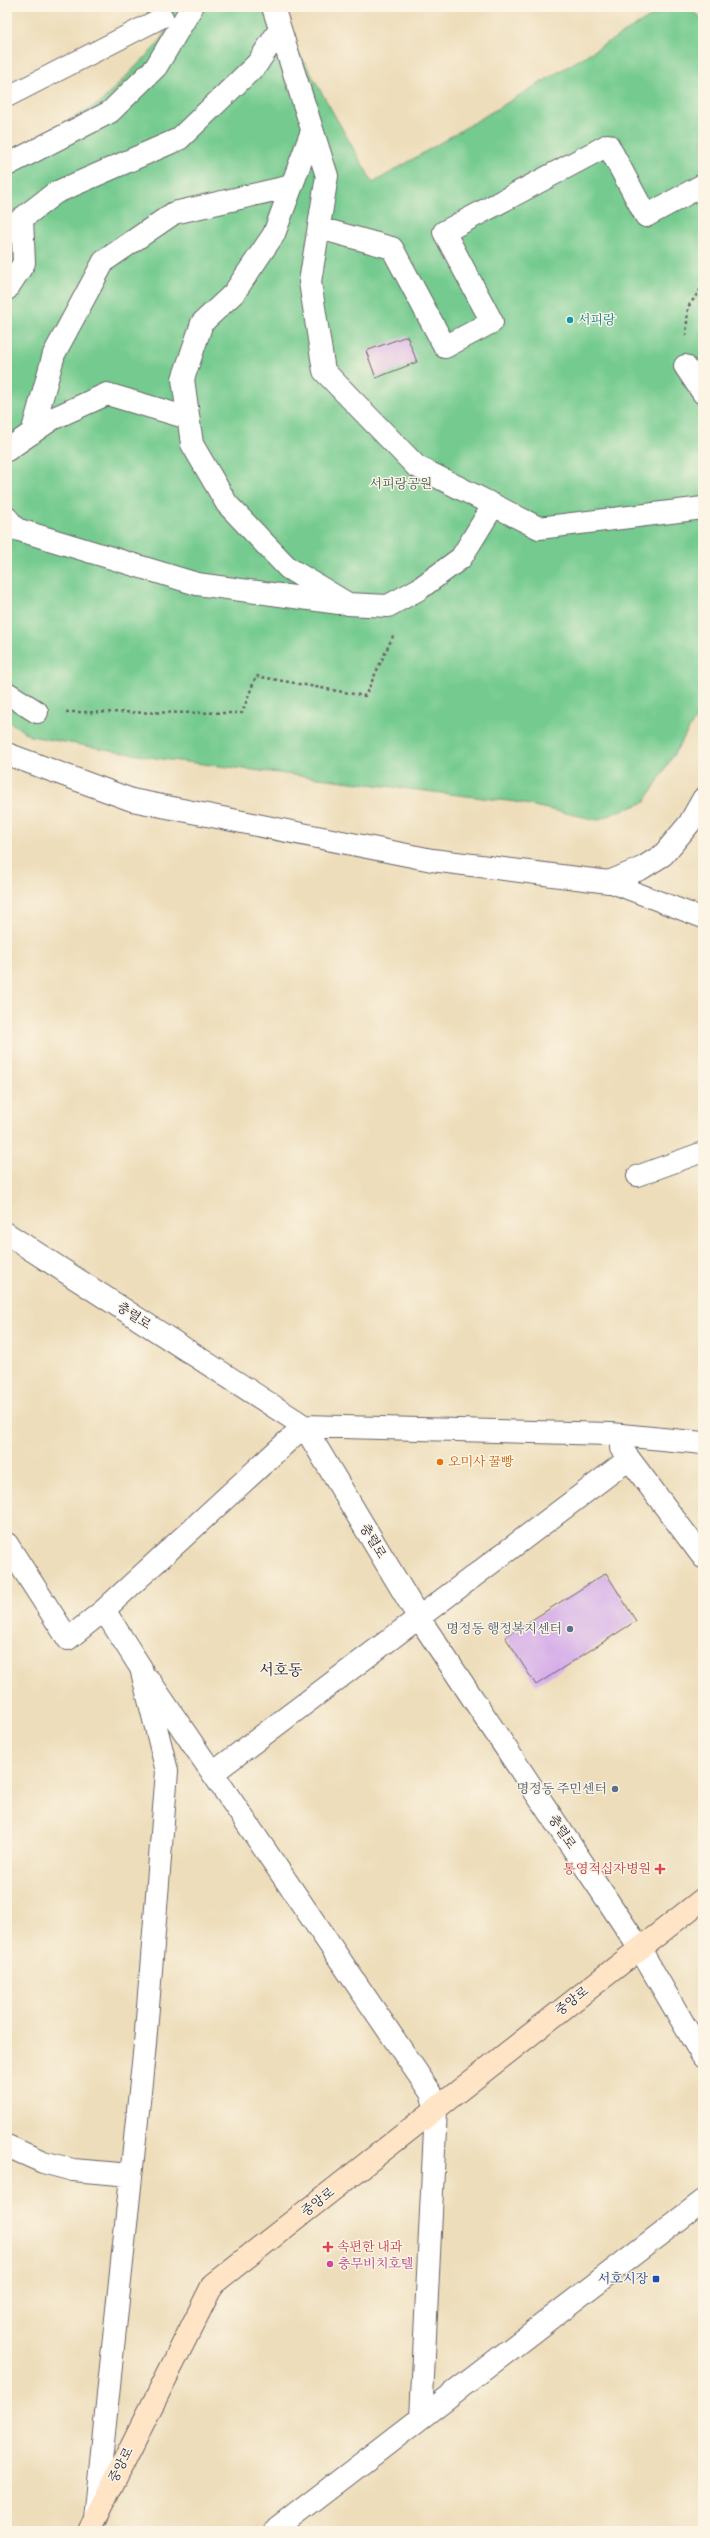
<svg xmlns="http://www.w3.org/2000/svg" width="710" height="2538" viewBox="0 0 710 2538" font-family="'Libre Bodoni','Noto Serif KR',serif">
	<style>
		.green { fill: #75cb8f; stroke: #4c7665 }
		.building { fill: #d5ade9 }
		.lines { fill: none; stroke-linecap: round; stroke-linejoin: round }
		.lane-casing { stroke: #696367; stroke-width: 22 }
		.street-casing { stroke: #696367; stroke-width: 24 }
		.secondary-casing { stroke: #696367; stroke-width: 24 }
		.path { stroke: #696367; stroke-width: 2.5; stroke-dasharray: 3 3; stroke-linecap: butt }
		.lane { stroke: #fff; stroke-width: 20 }
		.street { stroke: #fff; stroke-width: 22 }
		.secondary { stroke: #ffe4c6; stroke-width: 22 }
		.culture-dot { fill: #0f9aa8; stroke: #fcf5e5; stroke-width: 1.5 }
		.food-dot { fill: #e8710a; stroke: #fcf5e5; stroke-width: 1.5 }
		.service-dot { fill: #5c6f8a; stroke: #fcf5e5; stroke-width: 1.5 }
		.health-dot { fill: #e0444e; stroke: #fcf5e5; stroke-width: 1.5 }
		.hotel-dot { fill: #d1479c; stroke: #fcf5e5; stroke-width: 1.5 }
		.transit-dot { fill: #1a4fb4; stroke: #fcf5e5; stroke-width: 1.5 }
		.labels { text-anchor: middle; dominant-baseline: central; stroke-width: 3; stroke-linejoin: round; paint-order: stroke }
		.culture-label { font-size: 13px; fill: #0d838f; stroke: #fcf5e5; text-anchor: start }
		.park-label { font-size: 13px; fill: #3f5d58; stroke: #fcf5e5 }
		.street-label { font-size: 13px; fill: #22223b; stroke: #fcf5e5 }
		.food-label { font-size: 13px; fill: #c56008; stroke: #fcf5e5; text-anchor: start }
		.service-label { font-size: 13px; fill: #4e5e75; stroke: #fcf5e5; text-anchor: end }
		.health-label { font-size: 13px; fill: #be3a42; stroke: #fcf5e5; text-anchor: end }
		.hotel-label { font-size: 13px; fill: #b23c85; stroke: #fcf5e5; text-anchor: start }
		.transit-label { font-size: 13px; fill: #164399; stroke: #fcf5e5; text-anchor: end }
		.quarter-label { font-size: 15px; fill: #22223b; stroke: #fcf5e5 }
	</style>
	<rect width="100%" height="100%" fill="#fcf5e5"/>
	<filter id="ink" filterUnits="userSpaceOnUse"><feTurbulence type="fractalNoise" baseFrequency=".025" numOctaves="2"/><feDisplacementMap in="SourceGraphic" scale="8" xChannelSelector="R" yChannelSelector="G"/><feConvolveMatrix kernelMatrix="1 2 1 2 8 2 1 2 1" color-interpolation-filters="sRGB"/></filter>
	<filter id="wash" filterUnits="userSpaceOnUse"><feTurbulence type="fractalNoise" baseFrequency=".012" numOctaves="4" result="noise"/><feDisplacementMap in="SourceGraphic" scale="16" xChannelSelector="R" yChannelSelector="G"/><feGaussianBlur stdDeviation="0.9" result="paint"/><feColorMatrix in="noise" values="0 0 0 0 0 0 0 0 0 0 0 0 0 0 0 0 0 1.4 0 .05"/><feComposite in="paint" operator="in"/></filter>
	<g filter="url(#wash)">
		<rect width="100%" height="100%" fill="#edddba"/>
		<path class="green" d="M174,7H273L373,183L667,7H686L703,19V706L645,802L597,820L516,802L162,759L30,736L7,720V154L99,104L160,42Z"/>
		<g id="blocks">
			<path class="building" d="M407,336L417,362L376,378L366,351Z
				M606,1573L636,1621L536,1685L505,1637Z"/>
		</g>
	</g>
	<g filter="url(#ink)">
		<use href="#blocks" fill-opacity="0" stroke="#696367" stroke-width="1"/>
		<g class="lines">
			<defs>
				<path id="lane" d="M7,97L163,17
					M609,882L703,918
					M637,1176L703,1152"/>
				<path id="street" d="M273,7L327,176L310,282L324,371L416,466L539,528L703,508
					M312,131L274,234L234,293L202,323L183,379L192,444L227,504L288,568L348,604L388,606L419,589L461,558L493,506
					M7,165L110,112L156,67L192,7
					M319,228L392,248L445,347L492,322L444,232L608,145L646,216L703,185
					M7,230L55,193L179,139L257,64L280,29
					M7,289L24,263L22,218
					M685,366L703,393
					M32,433L54,354L104,261L174,213L292,186
					M7,450L52,419L107,394L188,418
					M7,518L16,529L197,584L339,603
					M7,693L37,712
					M7,754L132,800L432,860L609,882L642,868L663,855L689,824L703,799
					M7,1234L304,1426L419,1618L640,1949L703,2057
					M621,1448L703,1557
					M7,1544L68,1639L104,1610L304,1426L611,1434L703,1443
					M149,1680L431,2093L436,2109L421,2418
					M213,1773L629,1459
					M7,2146L43,2162L73,2170L131,2175
					M95,2518L145,2044L167,1771L141,1668L104,1610
					M274,2531L703,2201"/>
				<path id="secondary" d="M89,2531L213,2284L703,1899"/>
			</defs>
			<use href="#lane" class="lane-casing"/>
			<use href="#street" class="street-casing"/>
			<use href="#secondary" class="secondary-casing"/>
			<path class="path" d="M686,336L688,307L703,286
				M66,712L242,713L256,676L365,696L393,636"/>
			<use href="#lane" class="lane"/>
			<use href="#street" class="street"/>
			<use href="#secondary" class="secondary"/>
		</g>
	</g>
	<circle class="culture-dot" cx="570" cy="320" r="4"/>
	<circle class="food-dot" cx="440" cy="1462" r="4"/>
	<g class="service-dot">
		<circle cx="570" cy="1629" r="4"/>
		<circle cx="615" cy="1789" r="4"/>
	</g>
	<g class="health-dot">
		<path d="M658 1863h4v4h4v4h-4v4h-4v-4h-4v-4h4z"/>
		<path d="M326 2241h4v4h4v4h-4v4h-4v-4h-4v-4h4z"/>
	</g>
	<circle class="hotel-dot" cx="330" cy="2264" r="4"/>
	<rect class="transit-dot" x="652" y="2275" width="8" height="8" rx="2"/>
	<g class="labels">
		<g class="culture-label">
			<text x="578" y="320">서피랑</text>
		</g>
		<g class="park-label">
			<text x="401" y="484">서피랑공원</text>
		</g>
		<g class="street-label">
			<text transform="translate(134 1316) rotate(33)">충렬로</text>
			<text transform="translate(373 1541) rotate(59)">충렬로</text>
			<text transform="translate(562 1832) rotate(56)">충렬로</text>
			<text transform="translate(572 2001) rotate(-38)">중앙로</text>
			<text transform="translate(318 2202) rotate(-38)">중앙로</text>
			<text transform="translate(121 2465) rotate(-63)">중앙로</text>
		</g>
		<g class="food-label">
			<text x="448" y="1462">오미사 꿀빵</text>
		</g>
		<g class="service-label">
			<text x="562" y="1629">명정동 행정복지센터</text>
			<text x="607" y="1789">명정동 주민센터</text>
		</g>
		<g class="health-label">
			<text x="651" y="1869">통영적십자병원</text>
			<text x="337" y="2247" text-anchor="start">속편한 내과</text>
		</g>
		<g class="hotel-label">
			<text x="338" y="2264">충무비치호텔</text>
		</g>
		<g class="transit-label">
			<text x="648" y="2279">서호시장</text>
		</g>
		<g class="quarter-label">
			<text x="281" y="1670">서호동</text>
		</g>
	</g>
	<rect width="710" height="2538" fill="none" stroke="#fcf5e5" stroke-width="24"/>
</svg>
